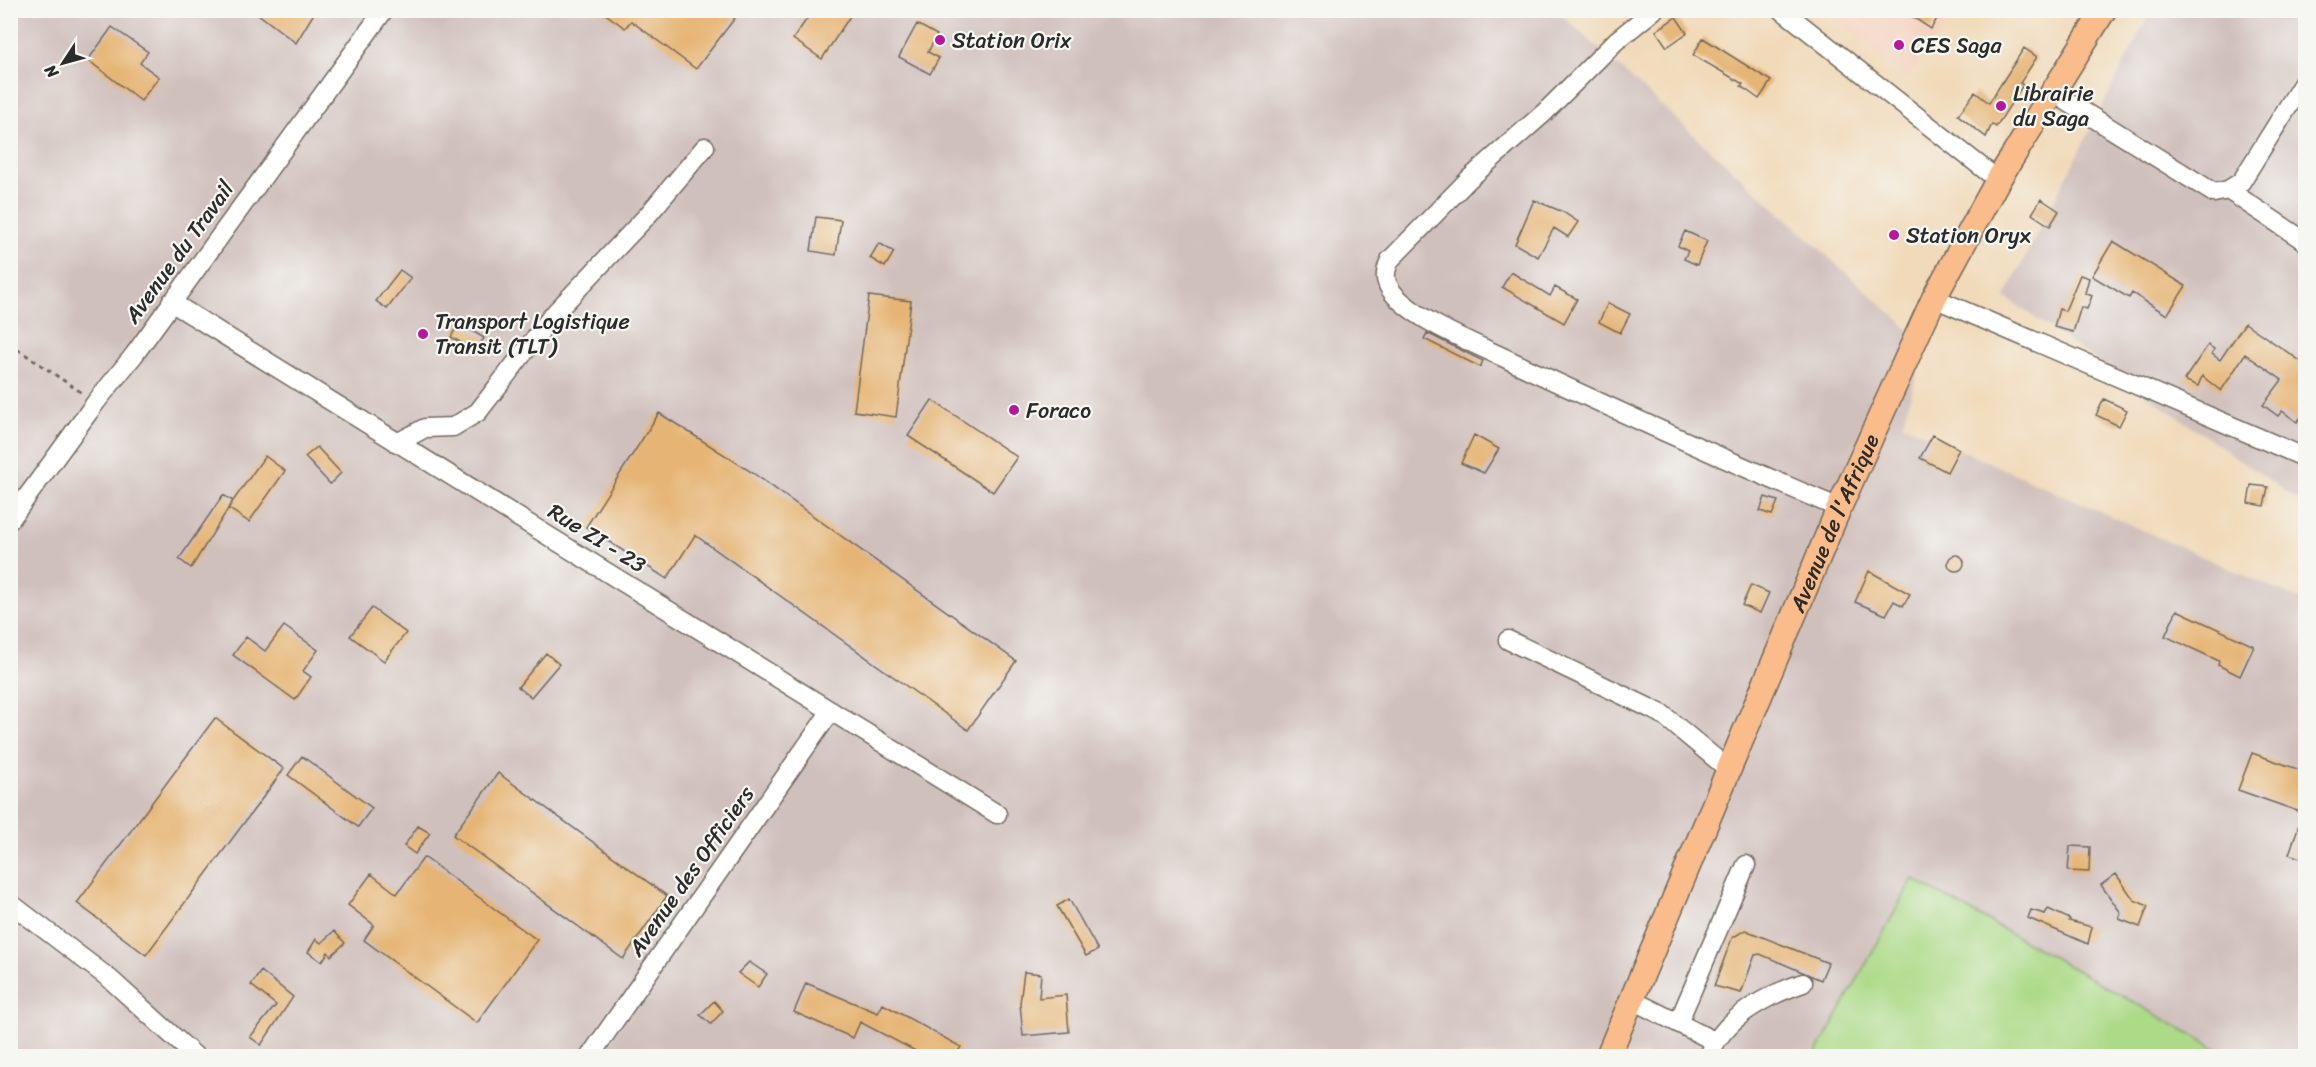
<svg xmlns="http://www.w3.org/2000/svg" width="2316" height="1067" viewBox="0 0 2316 1067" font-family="Sriracha,sans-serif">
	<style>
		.built { fill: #f4d3c0 }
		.industrial { fill: #d0c0bc }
		.green { fill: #acda87; stroke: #6c8259; stroke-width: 1.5 }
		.building { fill: #e6b576 }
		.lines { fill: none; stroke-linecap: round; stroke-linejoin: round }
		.minor-casing { stroke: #70685d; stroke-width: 21 }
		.major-casing { stroke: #70685d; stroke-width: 27 }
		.path { stroke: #70685d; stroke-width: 3; stroke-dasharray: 4.5 4.5; stroke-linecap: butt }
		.minor { stroke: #fff; stroke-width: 18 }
		.major { stroke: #f9bc8a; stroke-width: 24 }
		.poi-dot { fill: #b5179e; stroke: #f6f6f2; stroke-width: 2 }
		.labels { text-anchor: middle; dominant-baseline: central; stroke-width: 4.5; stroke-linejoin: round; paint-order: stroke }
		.poi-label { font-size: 22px; fill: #2b2b2b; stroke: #f6f6f2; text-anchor: start }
		.street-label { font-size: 22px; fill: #2b2b2b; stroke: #f6f6f2 }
	</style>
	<rect width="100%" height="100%" fill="#f6f6f2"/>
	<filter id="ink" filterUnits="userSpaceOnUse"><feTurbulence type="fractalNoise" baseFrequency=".0167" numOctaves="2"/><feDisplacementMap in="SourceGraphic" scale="12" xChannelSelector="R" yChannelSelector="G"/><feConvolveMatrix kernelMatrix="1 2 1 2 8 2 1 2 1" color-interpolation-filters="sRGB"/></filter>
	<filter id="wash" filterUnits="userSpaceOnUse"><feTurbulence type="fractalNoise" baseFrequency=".008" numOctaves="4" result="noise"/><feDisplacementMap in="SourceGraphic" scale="24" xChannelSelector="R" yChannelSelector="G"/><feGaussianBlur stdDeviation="1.35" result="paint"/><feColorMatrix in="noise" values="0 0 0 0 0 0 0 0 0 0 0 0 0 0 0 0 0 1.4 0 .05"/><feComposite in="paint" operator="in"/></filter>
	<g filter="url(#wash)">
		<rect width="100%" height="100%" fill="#f1daba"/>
		<path class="built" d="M1828,11H1955L1907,79Z"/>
		<path class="industrial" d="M10,11H1557L1926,345L1902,424L2305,602V1056H2230L1913,879L1815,1056H11Z
			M2151,11H2305V505L2005,297Z"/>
		<path class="green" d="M1913,879L2230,1056H1815Z"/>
		<g id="blocks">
			<path class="building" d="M253,10H316L296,43Z
				M600,10H741L696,69L631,21L625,28Z
				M813,10H854L822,59L793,39Z
				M1902,10H1942L1931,29Z
				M1676,17L1687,33L1667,47L1656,31Z
				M917,24L937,35L928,52L939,58L930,74L899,57Z
				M112,27L148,52L140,63L159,77L141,101L88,60Z
				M1703,38L1771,81L1759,99L1741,86L1743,84L1693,55Z
				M2024,48L2037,57L2020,83L2023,85L1996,127L1992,124L1986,137L1958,115L1975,92L1989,103Z
				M2041,199L2059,211L2050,226L2032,214Z
				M1534,200L1563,212L1578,222L1568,237L1554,228L1538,257L1515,244Z
				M816,217L841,220L836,255L811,251Z
				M1685,231L1707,241L1697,265L1684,259L1688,251L1678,246Z
				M2113,241L2186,286L2167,315L2132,293L2129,298L2092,276Z
				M879,243L894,252L885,267L870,258Z
				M400,270L411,278L387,309L376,301Z
				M1511,272L1550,296L1555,287L1577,299L1564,323L1502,287Z
				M2080,275L2089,278L2085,293L2092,296L2087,309L2081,307L2073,332L2054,327L2059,309L2065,311Z
				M869,296L911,301L896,417L854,411Z
				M1608,303L1630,314L1620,333L1599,322Z
				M459,323L484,338L476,351L451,337Z
				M2245,323L2306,365V411L2297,422L2282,411L2278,416L2263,405L2282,380L2245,354L2221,391L2202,376L2198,386L2184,380L2208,345L2214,349L2212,354L2220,360Z
				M1427,333L1483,361L1480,367L1424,339Z
				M2104,399L2127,410L2119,426L2096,415Z
				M932,400L1017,457L993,492L908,436Z
				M659,413L753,473L1016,661L968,730L695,535L667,579L586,527Z
				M1474,435L1499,449L1484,473L1461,463Z
				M1933,435L1959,449L1947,472L1920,458Z
				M317,447L341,473L330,484L305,457Z
				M265,456L285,471L249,522L228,508Z
				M2251,485L2268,487L2264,506L2248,503Z
				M223,495L233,501L191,568L179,559Z
				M1765,497L1778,501L1772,515L1760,511Z
				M1948 563a8 8 0 1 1 16 0a8 8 0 1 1-16 0Z
				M1869,571L1910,594L1903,606L1894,601L1886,615L1855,602Z
				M1751,585L1769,593L1760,613L1742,605Z
				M372,608L406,633L384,661L350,636Z
				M2177,610L2254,646L2240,676L2218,665L2219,661L2165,636Z
				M284,626L318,650L303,671L311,677L295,700L233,655L246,637L265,651Z
				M546,653L559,664L531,697L518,687Z
				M215,718L284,769L146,955L77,903Z
				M2252,753L2306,772V860L2289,854L2303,813L2238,790Z
				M302,756L372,808L358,827L288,775Z
				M498,773L667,896L623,959L453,835Z
				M418,826L430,833L415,854L404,846Z
				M2070,846L2090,847L2089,872L2068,871Z
				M424,857L537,940L477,1023L364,940L374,925L348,905L371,874L397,894Z
				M2116,874L2134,900L2148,906L2140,927L2119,919L2121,913L2101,885Z
				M1069,899L1098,950L1086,956L1057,906Z
				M2048,909L2070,919L2069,921L2092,927L2088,944L2028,918L2031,910L2045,914Z
				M1745,930L1828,963L1821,980L1760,954L1755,955L1741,993L1714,986L1732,938Z
				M334,931L345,943L331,956L328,952L322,962L308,952L316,939L321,943Z
				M749,962L767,974L758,987L738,973Z
				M261,971L293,997L261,1045L250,1037L276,1005L251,985Z
				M1024,972L1041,974L1039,998L1066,995L1069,1032L1023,1036L1020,1003Z
				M806,983L878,1013L883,1004L961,1047L955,1056H925L860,1022L853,1038L794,1012Z
				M714,1001L723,1011L711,1024L700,1015Z"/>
		</g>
	</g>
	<g filter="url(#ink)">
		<use href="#blocks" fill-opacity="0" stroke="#70685d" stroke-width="1.5"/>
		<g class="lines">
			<defs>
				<path id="minor" d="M1654,10L1616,41L1545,112L1469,179L1390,260C1384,273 1384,282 1393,293C1416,321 1478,345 1511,361C1619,412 1728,461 1839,508
					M1782,10L1998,180
					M2052,92L2214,193L2228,190L2241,182L2306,78
					M2228,190L2306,242
					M1934,298L2306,458
					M171,302L997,814
					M397,443L425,428L453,427L478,412L552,316L647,216L705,147
					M10,520L96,402L134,355L384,10
					M1508,640L1662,714L1728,769
					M10,903L110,979L195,1056
					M1630,999L1716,1042
					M1678,1023L1746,865
					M590,1056L831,711
					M1709,1056C1724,1017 1765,996 1803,983"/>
				<g id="major">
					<path id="s1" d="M1608,1056L1839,508L1934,298L1998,180L2104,10"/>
				</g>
			</defs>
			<use href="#minor" class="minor-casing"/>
			<use href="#major" class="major-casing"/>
			<path class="path" d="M10,344L82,393"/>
			<use href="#minor" class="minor"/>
			<use href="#major" class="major"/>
		</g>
	</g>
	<g class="poi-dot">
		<circle cx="940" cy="40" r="6"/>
		<circle cx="1899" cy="45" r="6"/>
		<circle cx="2001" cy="106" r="6"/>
		<circle cx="1894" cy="235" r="6"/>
		<circle cx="423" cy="334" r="6"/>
		<circle cx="1014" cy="410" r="6"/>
	</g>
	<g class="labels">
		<g class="poi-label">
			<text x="952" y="40">Station Orix</text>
			<text x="1911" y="45">CES Saga</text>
			<text x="2013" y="93">Librairie<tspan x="2013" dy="25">du Saga</tspan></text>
			<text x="1906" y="235">Station Oryx</text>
			<text x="435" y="321">Transport Logistique<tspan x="435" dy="25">Transit (TLT)</tspan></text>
			<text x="1026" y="410">Foraco</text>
		</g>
		<g class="street-label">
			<text transform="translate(179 252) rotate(-54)">Avenue du Travail</text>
			<text stroke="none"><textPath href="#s1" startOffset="579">Avenue de l'Afrique</textPath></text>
			<text transform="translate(597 538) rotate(32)">Rue ZI - 23</text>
			<text transform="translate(691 871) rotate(-55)">Avenue des Officiers</text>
		</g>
	</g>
	<rect width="2316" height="1067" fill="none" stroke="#f6f6f2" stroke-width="36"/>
	<g transform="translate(63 63) rotate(234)" stroke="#f6f6f2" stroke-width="4.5" paint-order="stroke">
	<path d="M0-4.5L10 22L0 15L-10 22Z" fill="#2b2b2b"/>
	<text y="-9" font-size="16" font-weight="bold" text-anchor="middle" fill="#2b2b2b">N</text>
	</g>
</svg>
